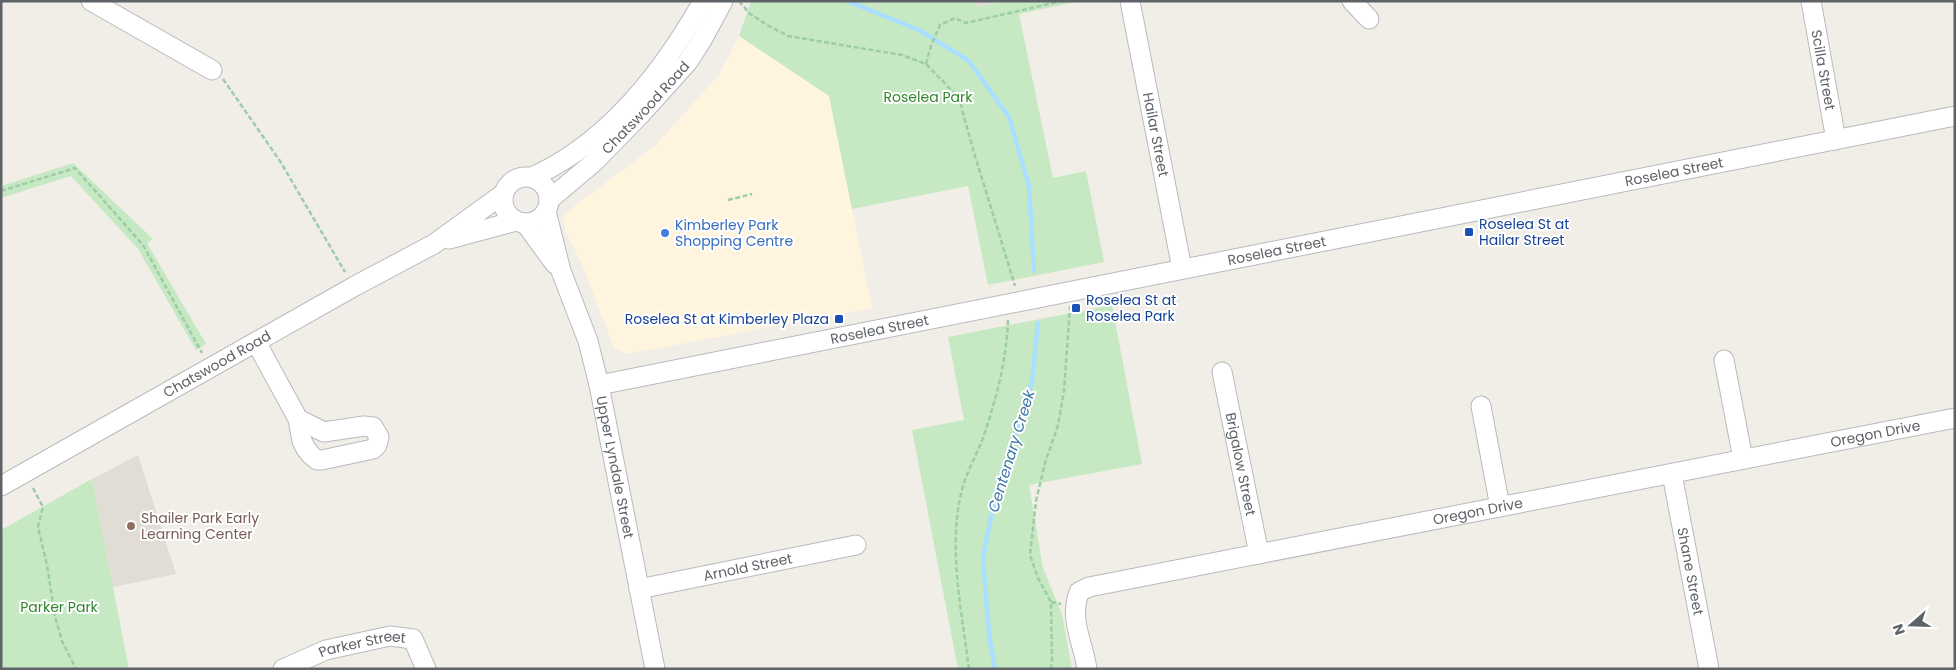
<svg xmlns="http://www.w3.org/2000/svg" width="1956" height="670" viewBox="0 0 1956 670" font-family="Poppins,sans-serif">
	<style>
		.commercial { fill: #fff5df }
		.education { fill: #e1ddd5 }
		.green { fill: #c6e9c3 }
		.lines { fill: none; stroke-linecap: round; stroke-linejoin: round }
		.stream { stroke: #aadfff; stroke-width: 4.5 }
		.minor-casing { stroke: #b7babe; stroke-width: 21 }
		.path { stroke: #9ccda7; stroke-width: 2.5; stroke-dasharray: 5 2.5; stroke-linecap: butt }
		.minor { stroke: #fff; stroke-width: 19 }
		.transit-dot { fill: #1a4fb4; stroke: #fff; stroke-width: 2 }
		.shop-dot { fill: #3f7fe0; stroke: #fff; stroke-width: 2 }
		.education-dot { fill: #8d6e63; stroke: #fff; stroke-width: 2 }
		.labels { text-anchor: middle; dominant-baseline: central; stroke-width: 4; stroke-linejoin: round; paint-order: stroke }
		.street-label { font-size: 14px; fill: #5e6368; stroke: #fff }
		.park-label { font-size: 14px; fill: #328530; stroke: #fff }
		.transit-label { font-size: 14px; fill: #164399; stroke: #fff; text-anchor: start }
		.shop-label { font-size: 14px; fill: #366cbe; stroke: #fff; text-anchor: start }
		.education-label { font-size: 14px; fill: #785e54; stroke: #fff; text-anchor: start }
		.water-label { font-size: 15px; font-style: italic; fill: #3a76a5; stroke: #fff }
	</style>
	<rect width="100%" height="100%" fill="#f1eee7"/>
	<path class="commercial" d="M739,36L829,96L872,308L627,354L614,348L581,262L566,233L563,217L577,204L655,146L718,76Z"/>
	<path class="education" d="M971,1H1006L978,7Z
		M138,455L176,574L113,587L92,479Z"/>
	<path class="green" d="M751,1H971L978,7L1006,1H1080L1019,14L1053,178L1086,171L1104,262L988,285L968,186L852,209L829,96L739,36Z
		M73,163L153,239L147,243L206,344L196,350L138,249L71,176L1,198V186Z
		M1112,305L1142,464L1029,485L1043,568L1062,614L1072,669H958L912,430L964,420L948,337Z
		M92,479L129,669H1V530Z"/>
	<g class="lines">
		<path class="stream" d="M847,1L919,30L969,61L1009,117L1029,186L1034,271
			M995,669L989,635L983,558L997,487L1032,382L1038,323"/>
		<defs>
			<g id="minor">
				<path d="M91,1L212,70"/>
				<path id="s1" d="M1130,1L1182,269"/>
				<path d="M1352,1L1369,19"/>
				<path id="s2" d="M1811,1L1836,140"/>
				<circle cx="526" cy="200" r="23"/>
				<path d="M532,177C608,143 663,72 703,1"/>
				<path id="s3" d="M549,200L593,163L641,114L687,63L702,40L723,1"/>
				<path id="s4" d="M546,211L561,271L588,341L599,385L655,669"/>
				<path d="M525,223L555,264"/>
				<path d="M449,239L516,221"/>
				<path d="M256,342L298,419L302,441L306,449L311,455L317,460H322L373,449L377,445L379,437L373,427L364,426L324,432L298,419"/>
				<path d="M1724,360L1743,459"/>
				<path id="s5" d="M1222,372L1259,554"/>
				<path id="s6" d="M599,385L1955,116"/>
				<path d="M1481,406L1500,507"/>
				<path id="s7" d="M1672,474L1709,669"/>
				<path id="s8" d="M1,486L355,286L434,244L503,194"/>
				<path id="s9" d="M639,589L856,545"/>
				<path id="s10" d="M283,669L326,650L390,636L413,639L426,669"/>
				<path id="s11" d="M1087,669C1083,641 1069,621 1079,592L1089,587L1955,418"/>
			</g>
		</defs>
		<use href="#minor" class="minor-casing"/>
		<path class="path" d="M739,1L749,13L767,25L788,36L902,55L926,64L959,98L972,146L1015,286
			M926,64L931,46L940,25L955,18L966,23L1062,1
			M223,79L280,161L345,272
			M1,191L75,168L143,245L202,353
			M728,200L752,194
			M33,488L43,507L38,527L47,565L55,617L62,641L76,669
			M1051,602L1061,604
			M969,669C962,614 948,548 961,494C965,475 976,456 983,438C996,400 1007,359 1008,319
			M1051,669L1052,660L1051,602L1038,578L1030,555L1036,501L1045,463L1058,425L1064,391L1070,306"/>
		<use href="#minor" class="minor"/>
	</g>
	<g class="transit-dot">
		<rect x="1464" y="227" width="10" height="10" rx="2.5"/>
		<rect x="1071" y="303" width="10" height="10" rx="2.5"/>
		<rect x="834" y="314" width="10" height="10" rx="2.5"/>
	</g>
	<circle class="shop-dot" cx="665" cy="233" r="5"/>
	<circle class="education-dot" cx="131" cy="526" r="5"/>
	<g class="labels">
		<g class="street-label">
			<text stroke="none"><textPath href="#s2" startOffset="70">Scilla Street</textPath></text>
			<text stroke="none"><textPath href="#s3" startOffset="134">Chatswood Road</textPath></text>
			<text stroke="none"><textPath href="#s1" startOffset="136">Hailar Street</textPath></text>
			<text stroke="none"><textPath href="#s6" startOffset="1096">Roselea Street</textPath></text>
			<text stroke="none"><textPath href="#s6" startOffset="691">Roselea Street</textPath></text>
			<text stroke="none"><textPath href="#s6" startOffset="286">Roselea Street</textPath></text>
			<text stroke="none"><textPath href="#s8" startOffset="248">Chatswood Road</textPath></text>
			<text stroke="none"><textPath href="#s11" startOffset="891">Oregon Drive</textPath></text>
			<text stroke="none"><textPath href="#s5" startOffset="94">Brigalow Street</textPath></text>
			<text stroke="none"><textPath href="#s4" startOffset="266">Upper Lyndale Street</textPath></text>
			<text stroke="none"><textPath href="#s11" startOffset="486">Oregon Drive</textPath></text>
			<text stroke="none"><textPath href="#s9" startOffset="111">Arnold Street</textPath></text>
			<text stroke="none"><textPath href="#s7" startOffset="99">Shane Street</textPath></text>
			<text stroke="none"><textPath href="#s10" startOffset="84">Parker Street</textPath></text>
		</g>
		<g class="park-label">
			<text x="928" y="97">Roselea Park</text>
			<text x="59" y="607">Parker Park</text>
		</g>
		<g class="transit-label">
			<text x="1479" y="224">Roselea St at<tspan x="1479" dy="16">Hailar Street</tspan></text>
			<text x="1086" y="300">Roselea St at<tspan x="1086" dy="16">Roselea Park</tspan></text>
			<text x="829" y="319" text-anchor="end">Roselea St at Kimberley Plaza</text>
		</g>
		<g class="shop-label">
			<text x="675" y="225">Kimberley Park<tspan x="675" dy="16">Shopping Centre</tspan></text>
		</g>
		<g class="education-label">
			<text x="141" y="518">Shailer Park Early<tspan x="141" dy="16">Learning Center</tspan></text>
		</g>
		<g class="water-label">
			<text transform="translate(1011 451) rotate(-73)">Centenary Creek</text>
		</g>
	</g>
	<rect width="1956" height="670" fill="none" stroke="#5e6368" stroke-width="5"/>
	<g transform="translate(1911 625) rotate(250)" stroke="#ffffff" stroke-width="4" paint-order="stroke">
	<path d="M0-4L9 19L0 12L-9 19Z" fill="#5e6368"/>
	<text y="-8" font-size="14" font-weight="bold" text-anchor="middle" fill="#5e6368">N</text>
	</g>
</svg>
